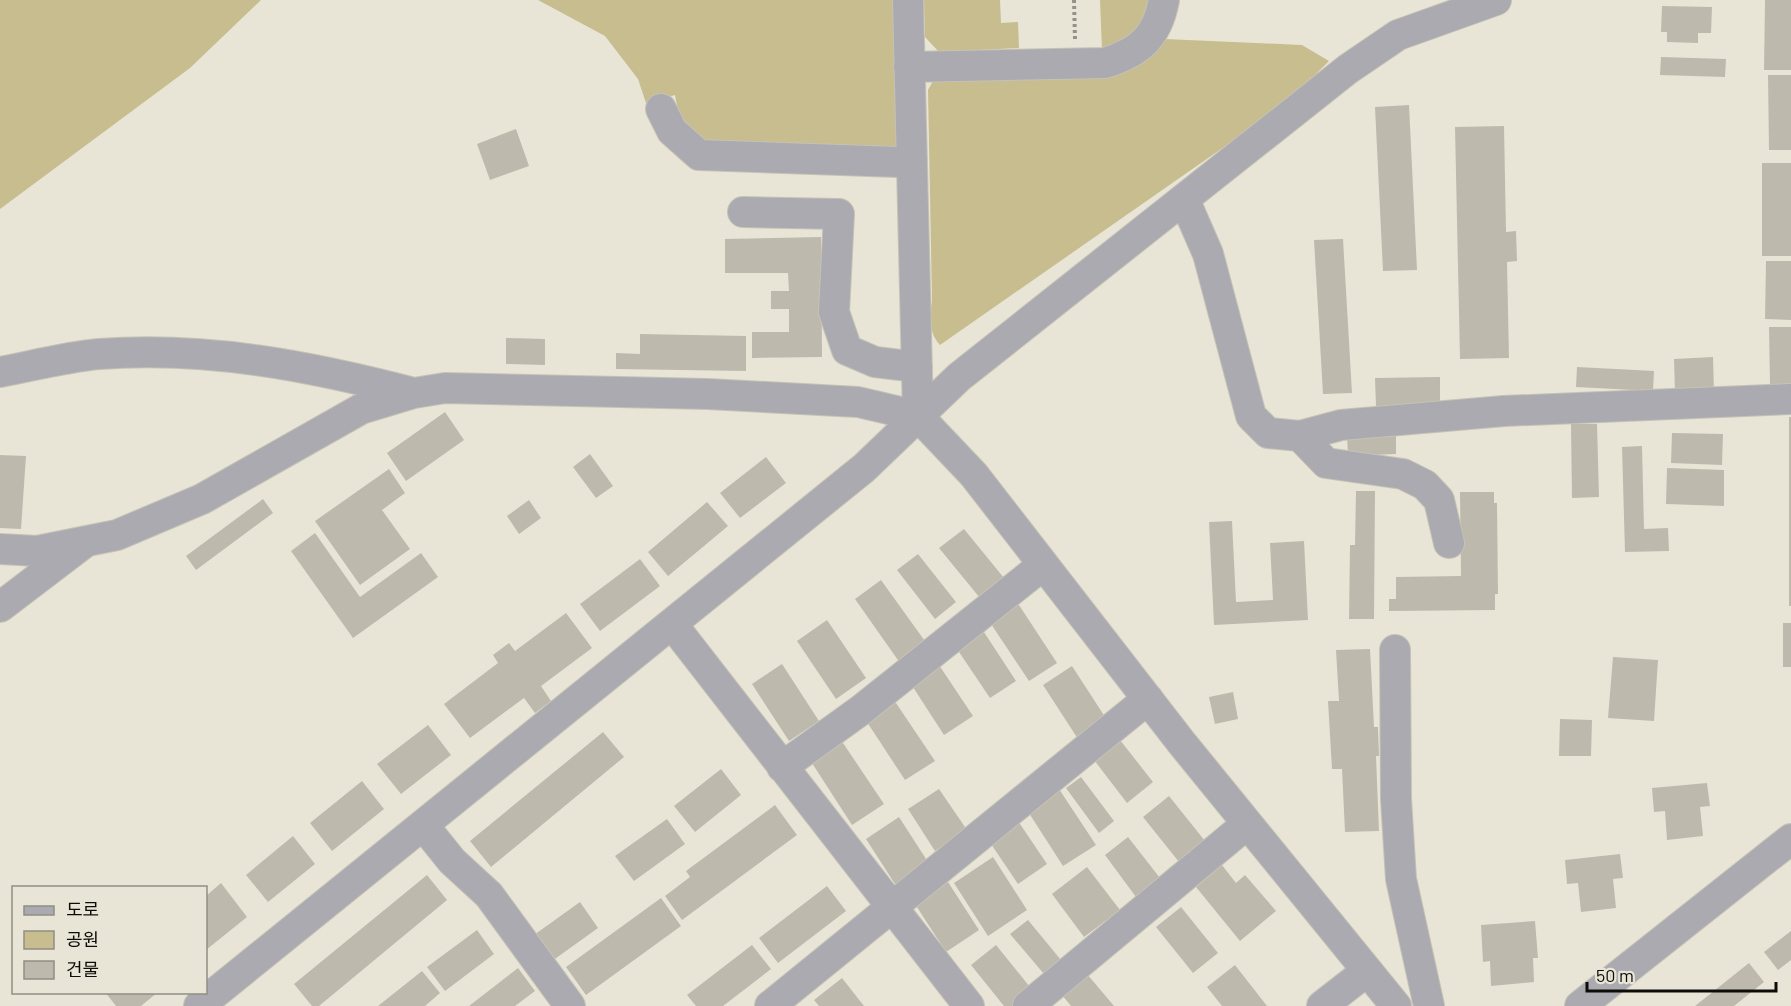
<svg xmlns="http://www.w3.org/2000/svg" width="1791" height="1006" viewBox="0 0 1791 1006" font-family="Barlow,'Noto Sans KR',sans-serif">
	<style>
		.green { fill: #c7bd8f }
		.building { fill: #bdbaad }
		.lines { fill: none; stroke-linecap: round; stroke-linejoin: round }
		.minor-casing { stroke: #c5c2b6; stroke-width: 32 }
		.path { stroke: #949288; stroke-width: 4; stroke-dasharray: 3 3; stroke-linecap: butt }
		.minor { stroke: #abaab0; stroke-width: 30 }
	</style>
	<rect width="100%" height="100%" fill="#e8e5d7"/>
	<path class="green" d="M0,0H261L190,68L0,209Z
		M538,0H893L898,146L875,149L715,146C686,135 680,125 675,95L646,103L638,79L605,36Z
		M924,0H1000L1001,23L1018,22L1019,48L939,52L925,37Z
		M1100,0H1152L1139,31L1102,51Z
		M1165,39L1302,45L1329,61L1318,72L1310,87L940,345C928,332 930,317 932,300L928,90L933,81Z"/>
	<path class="building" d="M1765,0H1791V70H1764Z
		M1662,6L1712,7L1711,33H1698V43L1667,42V32H1661Z
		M1661,57L1726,59L1725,77L1660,75Z
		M1768,75H1791V150H1769Z
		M1409,105L1417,270L1383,271L1375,107Z
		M1504,126L1506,232L1516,231L1517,261L1507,262L1509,358L1460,359L1455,127Z
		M516,129L529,166L490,180L477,144Z
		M1762,163H1791V256H1762Z
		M821,237L822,357L752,358V332H789V309H771V291H789L788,273H725V239Z
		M1343,239L1352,393L1323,394L1314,240Z
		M1766,261H1791V320L1765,319Z
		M1769,327H1791V384H1770Z
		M640,334L746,336V371L616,369V353L640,354Z
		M506,338L545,339V365L506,364Z
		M1713,357L1714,391L1675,393L1674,359Z
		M1577,367L1654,371L1653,391L1576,387Z
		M1440,377V406H1376L1375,378Z
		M445,412L464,440L406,481L387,453Z
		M1789,417H1791V606H1789Z
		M1571,424H1597L1599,497L1572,498Z
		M1672,433L1723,434L1722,465L1671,463Z
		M1396,434V454L1348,456L1347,435Z
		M1642,446L1644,529L1668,528L1669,551L1625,552L1622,447Z
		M590,454L613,486L596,498L573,467Z
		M0,455L26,456L21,529L0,528Z
		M766,457L786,483L740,518L720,493Z
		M1667,468L1724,470V506L1666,504Z
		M389,469L405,493L382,510L410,549L360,585L315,521Z
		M1356,491H1375L1374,619H1349L1350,545H1355Z
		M1460,492H1494V503H1497L1498,594H1495V610L1389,611V599H1396V577L1461,576Z
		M263,499L273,513L196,570L186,556Z
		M529,500L541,518L519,534L507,516Z
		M707,502L728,526L668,576L648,552Z
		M1232,521L1236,602L1273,600L1270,543L1304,541L1308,620L1214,625L1209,522Z
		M964,529L1004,578L980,598L939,548Z
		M315,533L360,597L421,553L438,577L353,638L291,551Z
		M918,554L956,602L935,619L897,570Z
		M640,559L660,586L600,631L580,604Z
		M881,580L927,644L900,663L855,599Z
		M1017,602L1057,663L1029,681L989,621Z
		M566,613L592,648L541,686L551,701L535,713L524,698L470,738L444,704L498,663L493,655L509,643L515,651Z
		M827,620L866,678L836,699L797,641Z
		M1783,623H1791V667H1783Z
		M982,629L1016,681L990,698L955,646Z
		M1370,649L1374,727H1378L1379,756H1376L1379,831L1345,832L1342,769H1332L1328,701H1339L1336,650Z
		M1613,657L1658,660L1654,721L1608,718Z
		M782,664L819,721L789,741L752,684Z
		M939,665L973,716L944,735L911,684Z
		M1072,666L1107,720L1078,739L1043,685Z
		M1233,692L1238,719L1215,724L1209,697Z
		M894,700L935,761L905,780L865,719Z
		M1560,719L1592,720L1591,756H1559Z
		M428,725L451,755L401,794L377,764Z
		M603,732L624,757L491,867L470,841Z
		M841,740L884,804L852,825L810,760Z
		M1120,740L1153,782L1127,803L1094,760Z
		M721,769L741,795L695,832L674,806Z
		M1081,777L1114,821L1099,833L1066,788Z
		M362,781L384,809L332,851L310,823Z
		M1707,783L1710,806L1700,807L1703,836L1667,840L1665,811L1654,812L1652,788Z
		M939,789L967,830L935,851L908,809Z
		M1059,789L1096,845L1063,866L1027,810Z
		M1169,796L1209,846L1183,867L1143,817Z
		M775,805L797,835L682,920L665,896L690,877L686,871Z
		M899,817L928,862L895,884L866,839Z
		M667,819L685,844L634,881L615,856Z
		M1018,821L1047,864L1018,884L989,841Z
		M293,836L315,864L268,902L246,875Z
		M1128,837L1160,878L1136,897L1105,855Z
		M1620,854L1623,878L1613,879L1616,908L1581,912L1578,883L1567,884L1565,860Z
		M993,857L1027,910L988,936L954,883Z
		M1222,865L1236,883L1245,875L1276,911L1240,941L1196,887Z
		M1087,867L1120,910L1084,937L1052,894Z
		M427,875L447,900L319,1006H312L294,984Z
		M948,882L979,930L946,952L915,904Z
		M221,883L247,917L206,950V896Z
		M827,886L846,911L778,963L759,938Z
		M661,898L681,926L586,995L566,967Z
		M580,902L598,928L552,961L534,935Z
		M1181,907L1218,953L1193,973L1156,927Z
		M1028,920L1061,960L1044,974L1010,934Z
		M1535,921L1538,958H1533L1534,982L1491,986L1490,961L1483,962L1481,925Z
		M477,930L494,954L445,991L427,967Z
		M1791,931V960L1778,970L1764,952Z
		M752,945L771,969L723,1006H696L687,995Z
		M996,945L1034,992L1018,1006H1004L971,965Z
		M1749,963L1764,982L1734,1006H1695Z
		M1235,965L1267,1006H1222L1207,987Z
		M518,968L535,991L515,1006H469Z
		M422,971L440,993L425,1006H378Z
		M1087,974L1114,1006H1071L1062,995Z
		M842,978L864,1006H819L814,1000Z
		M105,992H158L141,1006H116Z"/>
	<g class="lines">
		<defs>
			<path id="minor" d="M908,0L918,416
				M909,67L1105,63C1140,52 1157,37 1164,0
				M661,109L672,131L699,155L898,162L912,160
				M1184,199L1208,254L1251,416L1268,433L1300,436L1341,425L1504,411L1791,399
				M743,212L839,214L834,312L847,350L875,362L917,367
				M0,372C32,366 66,357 99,354C207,346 310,366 414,393
				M1300,436L1326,463L1403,474L1425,485L1439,500L1449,543
				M0,549L37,551L117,535L202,499L361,409L414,393L445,388L708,394L858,402L918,416L974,475L1181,742L1396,1006
				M0,607L84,543
				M672,624L969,1006
				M1395,650L1396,799L1401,879L1429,1006
				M782,767L861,710L1043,565
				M423,825L452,861L489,895L570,1006
				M199,1006L864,468L959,377L1348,69L1398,35L1496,0
				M770,1006L1148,699
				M1028,1006L1247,824
				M1322,1006L1367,971
				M1580,1006L1791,839"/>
		</defs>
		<use href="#minor" class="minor-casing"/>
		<path class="path" d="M1074,0L1075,39"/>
		<use href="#minor" class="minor"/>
	</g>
	<rect x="12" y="886" width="195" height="108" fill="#e8e5d7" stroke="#908e84" stroke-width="1.5"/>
	<rect x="24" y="906" width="30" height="9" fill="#abaab0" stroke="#908e84" stroke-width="1.5"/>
	<text x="66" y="916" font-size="18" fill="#0d0c08">도로</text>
	<rect x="24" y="931" width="30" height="18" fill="#c7bd8f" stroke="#908e84" stroke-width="1.5"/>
	<text x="66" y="946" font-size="18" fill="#0d0c08">공원</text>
	<rect x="24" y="961" width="30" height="18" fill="#bdbaad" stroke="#908e84" stroke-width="1.5"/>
	<text x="66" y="976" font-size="18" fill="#0d0c08">건물</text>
	<path d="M1587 982v9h189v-9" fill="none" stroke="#0d0c08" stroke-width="3"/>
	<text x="1596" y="982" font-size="18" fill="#0d0c08" stroke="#e8e5d7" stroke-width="4.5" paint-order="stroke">50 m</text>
</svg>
